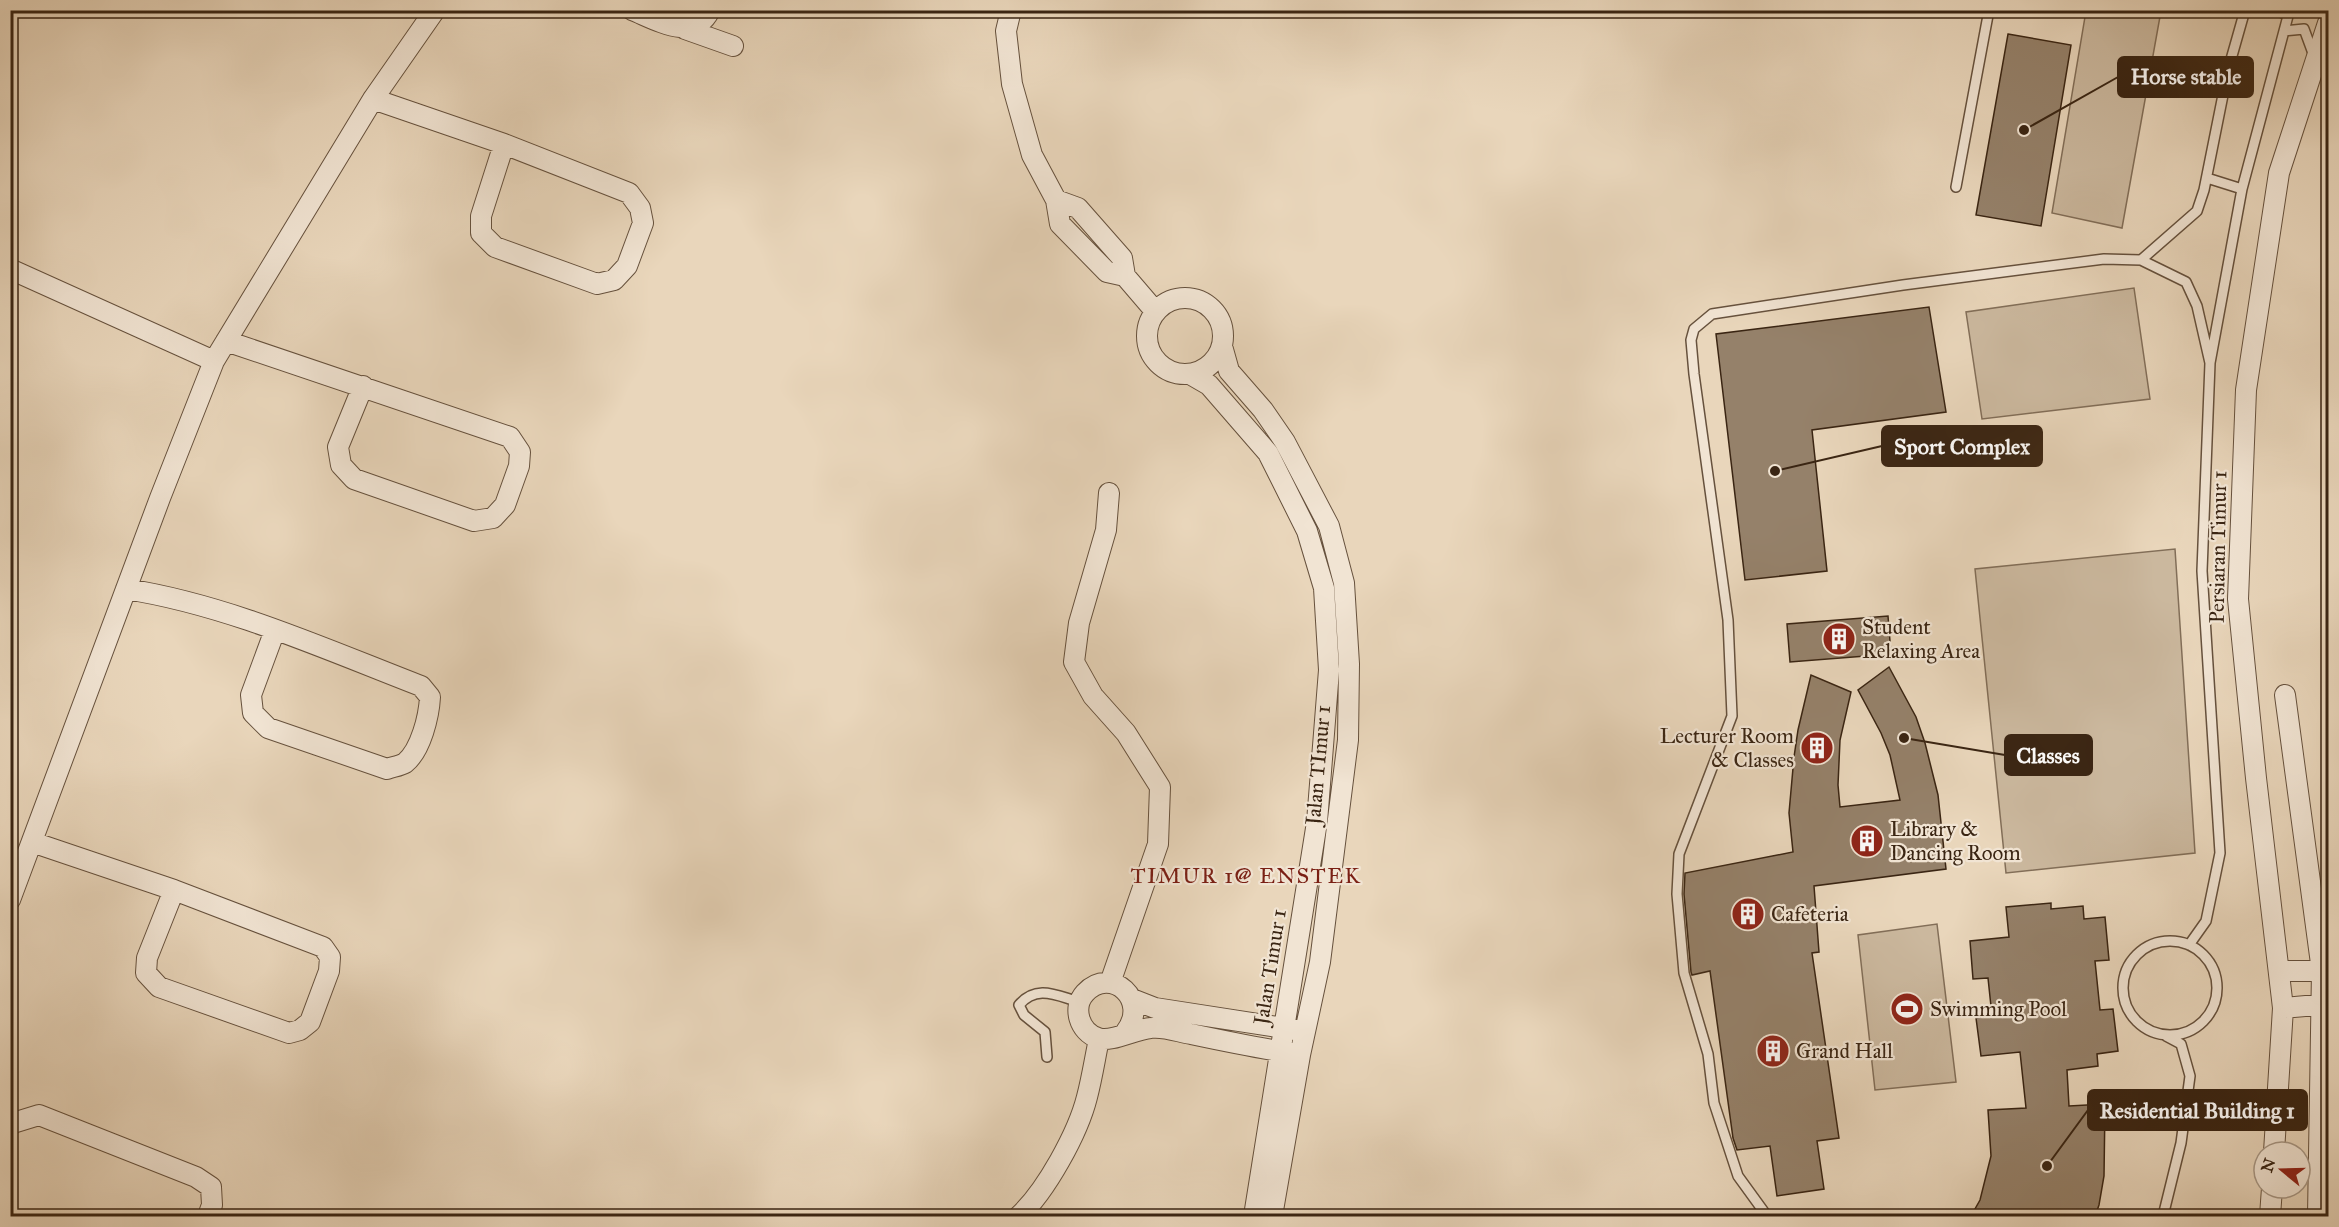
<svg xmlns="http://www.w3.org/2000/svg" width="2339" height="1227" viewBox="0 0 2339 1227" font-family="'IM FELL Great Primer',serif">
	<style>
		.green { fill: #cbb89e; stroke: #826e58; stroke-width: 1.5 }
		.building { fill: #95816a; stroke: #3a2513; stroke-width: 1.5 }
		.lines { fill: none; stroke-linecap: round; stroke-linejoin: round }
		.lane-casing { stroke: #66513d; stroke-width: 12 }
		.street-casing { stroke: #66513d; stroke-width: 22 }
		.lane { stroke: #f1e4d3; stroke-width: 9 }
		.street { stroke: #f1e4d3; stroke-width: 20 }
		.labels { text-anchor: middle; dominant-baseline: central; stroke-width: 4.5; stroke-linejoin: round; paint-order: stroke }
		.street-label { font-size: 21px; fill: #3a2513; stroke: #f1e4d3 }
		.poi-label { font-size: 21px; fill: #3a2513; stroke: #f1e4d3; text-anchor: start }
		.neighbourhood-label { font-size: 22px; letter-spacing: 1.5px; fill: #7a1f14; stroke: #f1e4d3 }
		.leader { fill: none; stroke: #3a2513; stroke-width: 2 }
		.callout-dot { fill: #3a2513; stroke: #f1e4d3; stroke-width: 2 }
		.callout { fill: #3a2513; stroke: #3a2513; stroke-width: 2 }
		.callout-label { font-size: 22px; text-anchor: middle; font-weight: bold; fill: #fff }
	</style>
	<rect width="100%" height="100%" fill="#e9d6bb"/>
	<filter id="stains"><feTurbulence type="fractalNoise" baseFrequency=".00333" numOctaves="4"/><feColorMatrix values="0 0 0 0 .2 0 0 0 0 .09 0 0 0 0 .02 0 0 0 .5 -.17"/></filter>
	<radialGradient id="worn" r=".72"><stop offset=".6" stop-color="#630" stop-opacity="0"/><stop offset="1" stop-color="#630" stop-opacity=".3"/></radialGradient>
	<path class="green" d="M2086,11H2161L2122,228L2052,213Z
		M2134,288L2150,399L1982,419L1966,312Z
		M2175,549L2195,853L2006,873L1975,569Z
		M1937,924L1956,1082L1875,1090L1858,935Z"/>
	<path class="building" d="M2008,34L2071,45L2041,226L1976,215Z
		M1929,307L1946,412L1812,430L1827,571L1745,580L1716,334Z
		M1888,616L1891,654L1790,662L1787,624Z
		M1889,667L1916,717L1925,743L1938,795L1946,869L1814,886L1819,952L1812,953L1839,1138L1817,1141L1824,1189L1777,1196L1770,1146L1737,1150L1733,1138L1710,971L1692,975L1691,972L1684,894L1685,873L1793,852L1789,813L1794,757L1798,730L1811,675L1851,692L1840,740L1838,785L1840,807L1900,800L1890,755L1881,733L1858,690Z
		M2051,903V909L2083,906L2084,919L2105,917L2109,960L2095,961L2100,1010L2113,1009L2118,1051L2097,1054L2098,1066L2067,1070L2069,1106L2105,1104L2104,1176L2099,1205L2095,1216H1971L1980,1200L1991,1156L1988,1110L2026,1108L2020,1052L1981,1056L1976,1018L1992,1016L1988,978L1973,979L1970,941L2009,937L2006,907Z"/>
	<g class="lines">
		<defs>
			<path id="lane" d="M2052,10L2064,12V10
				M2277,10L2288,16L2284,31
				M2207,178L2242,189
				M1956,187L1989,10
				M2141,260L2197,211L2204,190L2228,70L2245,10
				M2123 988a47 47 0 1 1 94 0a47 47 0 1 1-94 0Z
				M2189,945L2206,921L2220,853L2202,571L2210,363L2242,189L2284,31L2304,29L2314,56
				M1047,1057L1045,1032L1024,1015L1019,1005C1037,984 1057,996 1080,1002
				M1767,1216L1738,1176L1714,1103L1708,1054L1684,973L1677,894L1679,854L1732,716L1728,620L1694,374L1691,340L1694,329L1712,314L1903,285L2104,259L2141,260L2186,282L2197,306L2210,363
				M2163,1216L2181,1143L2190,1076L2181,1044L2166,1036"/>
			<path id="street" d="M632,10C657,20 694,43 710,10
				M1011,10L1006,31L1012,84L1032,155L1056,200L1060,224L1107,272L1125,276
				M685,29L733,46
				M373,99L504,144L629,193L640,208L643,223L627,266L614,280L597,284L495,247L481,233V216L504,144
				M1056,200L1078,208L1122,258L1125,276L1155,311
				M10,269L214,361
				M1147 336a38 38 0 1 1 76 0a38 38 0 1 1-76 0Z
				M226,341L510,437L520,452L519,466L505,505L493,518L474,521L354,479L341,465L338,447L363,386
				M1222,346L1229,371L1263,410L1285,442L1329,526L1344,583L1349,664L1348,740L1320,962L1300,1055L1272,1216
				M1190,374L1209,385L1268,453L1307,531L1324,588L1329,670L1317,822L1254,1216
				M1109,493L1106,530L1079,623L1074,662L1093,696L1126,733L1160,787L1158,844L1110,983
				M126,589C228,605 325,649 421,686L430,697C429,716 421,750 405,763C400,766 392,767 387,769L268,728L253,713L251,695L275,630
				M2285,695L2322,971L2318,1216
				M32,842L174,890L323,947L330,957L329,971L310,1022L300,1030L289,1033L159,987L146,973L147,958L174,890
				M10,900L160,498L214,361L373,99L435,10
				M2279,971H2328
				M1132,999L1155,1008L1297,1030
				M2283,1008L2328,1004
				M1125,1033C1151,1000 1111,965 1085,993C1072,1007 1079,1032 1098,1038C1111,1043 1135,1029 1151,1028C1163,1026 1179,1032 1191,1034C1224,1041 1258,1048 1291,1053
				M10,1126L13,1123L39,1115L196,1177L211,1187L212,1205L208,1216
				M2274,1152L2283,1008L2256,778L2238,599L2246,390L2279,173L2328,23
				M1019,1216C1046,1191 1078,1133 1087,1097C1092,1078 1095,1058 1099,1039
				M2270,1216L2272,1188"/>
		</defs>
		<use href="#lane" class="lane-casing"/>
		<use href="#street" class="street-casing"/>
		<use href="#lane" class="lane"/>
		<use href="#street" class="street"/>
	</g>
	<defs>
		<symbol id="building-disc" viewBox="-11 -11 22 22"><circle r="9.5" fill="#8f2418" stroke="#f1e4d3"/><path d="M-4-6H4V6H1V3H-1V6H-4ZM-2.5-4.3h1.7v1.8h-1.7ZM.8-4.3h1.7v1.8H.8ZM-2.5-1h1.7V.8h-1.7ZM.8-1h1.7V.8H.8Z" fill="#fff"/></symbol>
		<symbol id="stadium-disc" viewBox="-11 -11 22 22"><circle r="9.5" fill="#8f2418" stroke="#f1e4d3"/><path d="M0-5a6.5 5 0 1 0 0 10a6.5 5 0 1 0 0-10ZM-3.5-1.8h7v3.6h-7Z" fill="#fff"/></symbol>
	</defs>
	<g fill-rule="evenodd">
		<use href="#building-disc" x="1820" y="620" width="38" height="38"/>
		<use href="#building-disc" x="1798" y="729" width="38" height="38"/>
		<use href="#building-disc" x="1848" y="822" width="38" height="38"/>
		<use href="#building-disc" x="1729" y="895" width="38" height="38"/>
		<use href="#stadium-disc" x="1888" y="990" width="38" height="38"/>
		<use href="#building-disc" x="1754" y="1032" width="38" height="38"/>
	</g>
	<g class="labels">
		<g class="street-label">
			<text transform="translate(2218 547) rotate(-89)">Persiaran Timur 1</text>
			<text transform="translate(1318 765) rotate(-85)">Jalan TImur 1</text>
			<text transform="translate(1270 967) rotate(-81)">Jalan Timur 1</text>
		</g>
		<g class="poi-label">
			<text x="1862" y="627">Student<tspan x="1862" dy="24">Relaxing Area</tspan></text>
			<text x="1794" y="736" text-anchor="end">Lecturer Room<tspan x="1794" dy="24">&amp; Classes</tspan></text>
			<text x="1890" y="829">Library &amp;<tspan x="1890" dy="24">Dancing Room</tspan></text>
			<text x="1771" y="914">Cafeteria</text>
			<text x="1930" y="1009">Swimming Pool</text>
			<text x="1796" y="1051">Grand Hall</text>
		</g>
		<g class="neighbourhood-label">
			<text x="1246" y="875">TIMUR 1@ ENSTEK</text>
		</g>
	</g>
	<path class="leader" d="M2024 130L2118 77M1775 471L1882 446M1904 738L2005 755M2047 1166L2088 1110"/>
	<g class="callout-dot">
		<circle cx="2024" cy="130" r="6"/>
		<circle cx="1775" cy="471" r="6"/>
		<circle cx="1904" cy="738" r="6"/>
		<circle cx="2047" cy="1166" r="6"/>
	</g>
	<g class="callout">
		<rect x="2118" y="57" width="135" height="40" rx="6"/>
		<rect x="1882" y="426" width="160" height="40" rx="6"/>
		<rect x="2005" y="735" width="87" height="40" rx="6"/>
		<rect x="2088" y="1090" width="219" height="40" rx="6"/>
	</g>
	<g class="callout-label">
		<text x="2186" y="84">Horse stable</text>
		<text x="1962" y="454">Sport Complex</text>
		<text x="2048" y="763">Classes</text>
		<text x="2197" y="1118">Residential Building 1</text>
	</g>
	<rect width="2339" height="1227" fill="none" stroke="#e9d6bb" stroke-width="36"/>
	<rect x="12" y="12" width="2315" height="1203" fill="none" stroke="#3a2513" stroke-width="3"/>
	<rect x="18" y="18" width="2303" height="1191" fill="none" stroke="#3a2513" stroke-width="1.5"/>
	<g transform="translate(2282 1170) rotate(289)"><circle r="28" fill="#f1e4d3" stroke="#a89886" stroke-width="1.5"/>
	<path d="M0-4.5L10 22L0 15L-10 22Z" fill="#8f2418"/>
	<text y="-9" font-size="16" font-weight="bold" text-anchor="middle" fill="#3a2513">N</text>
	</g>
	<rect width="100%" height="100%" filter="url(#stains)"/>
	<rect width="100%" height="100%" fill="url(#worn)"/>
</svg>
